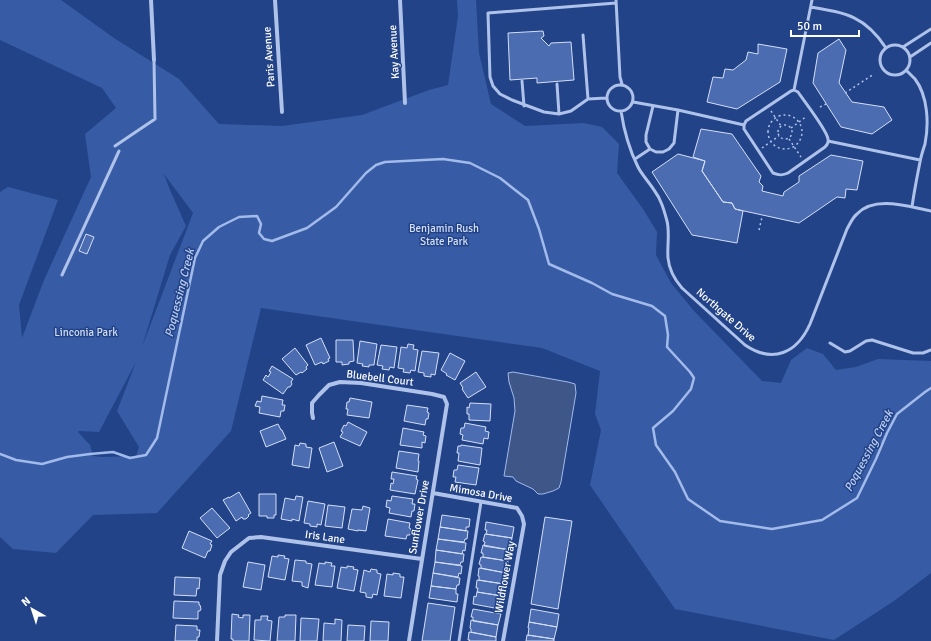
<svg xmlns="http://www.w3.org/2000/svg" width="931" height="641" viewBox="0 0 931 641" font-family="Signika,sans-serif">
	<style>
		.green { fill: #375ba5; fill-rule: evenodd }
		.water { fill: #3f5689; stroke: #a2bbeb }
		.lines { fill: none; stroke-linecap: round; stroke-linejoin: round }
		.stream { stroke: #a2bbeb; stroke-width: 2.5 }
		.building { fill: #4b6cb0; stroke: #d3dff7 }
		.path { stroke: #aec2ea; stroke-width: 1.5; stroke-dasharray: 2 3; stroke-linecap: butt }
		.lane { stroke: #aec2ea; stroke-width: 3 }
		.street { stroke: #aec2ea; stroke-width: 4 }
		.labels { text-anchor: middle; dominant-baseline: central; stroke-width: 3; stroke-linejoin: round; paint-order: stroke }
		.street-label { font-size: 11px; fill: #fff; stroke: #234388 }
		.park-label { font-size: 11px; fill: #d3dff7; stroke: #234388 }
		.water-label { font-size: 12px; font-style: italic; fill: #bacdf1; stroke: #234388 }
	</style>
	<rect width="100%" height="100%" fill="#234388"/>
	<path class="green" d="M0,0H61L114,38L179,79L219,124L282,126L362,115L429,90L448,85L458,16L457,0H476L479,53L491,104L525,126L584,123L602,127L619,144L617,173L643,209L657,232L656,255L671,283L694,311L762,381L781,383L791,360L807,348L823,354L836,370L856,367L878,359L931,361V573L894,601L834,640L675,609L590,485L601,430L595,414L600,371L542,348L261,308L231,431L157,513L93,515L56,553L13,549L0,537V192L8,187L58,200L19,305L22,338L44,280L91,177L85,134L116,108L102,88L0,40ZM164,174L193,213L142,347L170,255L186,226L170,190ZM136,362L117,411L139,447L136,456L102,457L93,456L90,445L78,432L79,431L99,432Z"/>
	<path class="water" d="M513,372L568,382L575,384L576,393L561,482L559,488L553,491L543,494H538L533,489L516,481L513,477L504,476L515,411L514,398L509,382L508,373Z"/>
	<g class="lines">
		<path class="stream" d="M0,454L16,460L42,464L67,457L90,454L113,452L130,458L146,455L157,438L195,258L203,241L219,227L239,217L257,216L261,224L259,233L264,239L272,241L307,228L336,207L366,173L376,165L385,162L443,159L470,163L500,178L528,200L539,229L549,264L592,283L612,294L652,306L665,316L668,335L667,347L690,372L694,378L691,389L673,411L653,428L656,445L675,472L688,499L720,521L772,529L822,520L857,498L876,459L887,433L897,414L925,392L931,388"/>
	</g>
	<path class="building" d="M543,31L544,36L541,38L549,46L551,43L571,42L574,80L537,83V78L510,80L508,33Z
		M839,39L846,50L839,83L852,102L884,107L892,120L872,134L841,127L813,83L818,53Z
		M758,44L787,49L780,82L737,109L707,102L713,77L723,78L725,69L733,70L746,60L748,52L758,54Z
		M701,129L732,134L761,176L759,182L763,186L762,191L783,196L784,192L799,182V176L831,155L863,161L857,190L846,189L845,198L837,197L799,223L735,209L732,203L723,202L702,171L705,161L693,157Z
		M678,154L705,161L702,171L723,202L732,203L735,209L743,211L737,243L692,235L652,172Z
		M86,234L94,237L87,254L79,251Z
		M321,338L330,358L328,359L329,361L323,364L322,362L315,365L306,345Z
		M336,340H353L354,361L349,362V364L342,365V362H336Z
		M360,341L377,344L374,365H369V367L362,366L363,364L357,363Z
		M408,344L414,345L413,349L418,350L415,371L411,370L410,373L403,372L404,369L398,368L401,347L407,348Z
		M381,345L397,347L394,368L390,367L389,370L382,369L383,366L377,365Z
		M295,348L308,365L306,367L307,369L302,373L301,372L296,375L282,359Z
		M422,351L439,353L435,375L431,374V377L424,376V373L418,372Z
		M450,353L465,361L455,380L446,375L447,374L441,370Z
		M272,366L293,379L291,382L292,384L290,387H288L283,394L263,380L266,375L268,377L271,372L269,371Z
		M476,372L486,387L468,398L462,389L463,388L460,383Z
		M262,396L283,400L282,405H285L284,411H281L280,417L259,413L260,407L255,406L257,401L261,402Z
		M350,398L372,402L369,418L347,415L348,409H346L347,402H349Z
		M470,403L491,404L490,421L469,420V414H467V407L469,408Z
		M407,405L428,408L427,412L429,413L428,419H426L425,425L404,421Z
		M348,422L367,432L360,446L340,437L343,432L341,431L344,425L346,426Z
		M465,423L486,427L485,431L489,432L488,439L484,438L483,444L462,440L463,435L460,434L461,428H464Z
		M278,424L281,430H282L286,439L266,447L260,431Z
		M403,428L424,432L423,435L426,436L425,443L422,442V448L400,445Z
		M334,442L343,466L327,472L319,448Z
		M300,443L306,444V447L312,448L309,468L292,465L295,445L299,446Z
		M461,445L482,448L480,465L458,461L459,453H457L458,446H461Z
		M399,451L419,454L418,461H419L418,472L396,468Z
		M458,465L479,468L476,485L455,482L456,477H453L454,470H457Z
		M392,472L417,476L416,479L418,480L415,494L390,490L391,483L393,484L394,479H391Z
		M239,492L251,513L248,515L249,516L246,519H243L242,517L236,521L223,500L229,497V498Z
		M259,494H276V515H274V518H267V516H259Z
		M296,496L303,497L299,521L292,519V521L281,519L285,498L295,500Z
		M392,496L413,499L412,504H415L414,511H412L411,517L389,513L390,508L386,507L387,500L391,501Z
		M308,501L325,504L321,525L317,524V527L310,526V524L304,523Z
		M328,505L345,507L342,528L325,526Z
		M363,506L370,508L366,531L358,530V531L348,529L352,509L362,510Z
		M212,508L230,528L217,538L200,518Z
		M442,515L470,519L469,527H466V531L440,527Z
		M545,517L572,521L558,609L531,604Z
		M388,519L410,523L409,528L411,529L410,535H407L406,539L385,536Z
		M486,522L514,527L512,538L486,534L487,530H485Z
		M440,527L468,531L467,539H465L464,542L438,539Z
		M189,531L212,541L210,544L212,545L210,551H208L205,558L182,548Z
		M485,534L512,538L510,550L484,546L485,542L483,541Z
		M438,539L466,543L465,551L463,550L462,554L436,550Z
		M483,545L510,550L508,561L483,557V553H481Z
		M436,550L464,554L463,562H461L460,565L435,562Z
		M278,555L285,556L284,558L289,559L285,580L268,577L272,556L278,557Z
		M481,557L508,561L506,573L481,568V565L479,564Z
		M295,560L306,561V563L312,564L308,588L302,586V582L292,581Z
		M248,562L265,565L261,590L243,587Z
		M325,562L332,563L331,566H335L332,587L315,585L319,563L325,564Z
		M435,562L462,566L461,574L459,573L458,577L433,573Z
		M347,566L354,567L353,569L358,570L354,591L337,588L341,567L347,568Z
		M479,568L506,573L504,584L479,580V576H478Z
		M371,569L377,570V573L381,574L377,595L373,594L372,598L366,597V593L360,592L364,570L370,572Z
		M393,573L400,574V577H404L401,598L384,596L387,574L393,575Z
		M433,573L460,578L459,585H457L456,589L431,586Z
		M175,577L200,578L199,589L197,588L196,596L174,595Z
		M477,580L504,584L502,596L477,592L478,588H476Z
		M431,586L456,589V594H458L457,602L429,598Z
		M477,592L502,596L500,609L473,604L474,596L476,597Z
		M174,601L199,602V605H200L201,609L200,611H198V619L173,618Z
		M428,603L455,607L450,641H422Z
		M473,609L501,614L498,625L473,621V617H471Z
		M531,609L559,614L557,627L529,622Z
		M232,614L239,615L238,617L243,618V615H250L249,641H233V639H231Z
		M285,615H296L295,641H277L279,617H285Z
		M261,616H268L267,620L272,621L270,641L254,640L255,620H261Z
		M301,618L319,619L317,641H300Z
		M335,619L342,620L341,641H323L324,623L335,624Z
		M471,620L498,625L496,637L471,632V629L470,628Z
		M371,621L389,622L388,641H370Z
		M529,622L557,627L554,639L528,635L529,628H528Z
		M176,625L197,626V630H200L199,637H197V641H175Z
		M348,625L365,626L364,641H347Z
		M469,632L496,637V641H469L470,640H468Z
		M527,635L554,639V641H526Z"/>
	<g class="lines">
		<path class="path" d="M845,93L874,74
			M820,107L826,104
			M771,111L781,126
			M768 132a17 17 0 1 1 34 0a17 17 0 1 1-34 0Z
			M778 132a7 7 0 1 1 14 0a7 7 0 1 1-14 0Z
			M791,128L807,116
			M789,139L801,157
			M762,148L779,136
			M759,230L762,217"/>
		<path class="lane" d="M616,0L620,77L622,84
			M811,7C846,13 865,16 886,48
			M583,35L588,99
			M880 60a15 15 0 1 1 30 0a15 15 0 1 1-30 0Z
			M903,47L931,29
			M910,57L931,43
			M906,70C909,73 912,76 915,79C928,96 929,124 925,144C923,150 921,156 920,162C917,177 914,192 912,207
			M522,81L524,106
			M557,84L559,114
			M607 98a13 13 0 1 1 26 0a13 13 0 1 1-26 0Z
			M794,90L798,92C804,101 827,130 828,139C829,142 827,145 825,147L788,173C782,176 778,175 773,173L744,129V125L746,121L791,91L794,90L812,0
			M606,98L588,99L571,111L559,114L544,112L512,100L500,94L493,86L490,77L488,13L616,3
			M633,102L678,110L744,125
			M621,111C624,131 629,149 638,167C642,175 649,182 654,190C661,199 664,210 667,221C670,233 667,246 668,258C669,269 675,280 682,288L745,345C773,364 797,353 810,324L847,229C850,224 852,218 857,214C875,195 909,207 931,211
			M828,141L920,160
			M115,146L155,119L154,60
			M650,149L646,142V135L653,106
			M635,159L650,149L656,152H663L669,149L674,143L678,110
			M62,275L119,151
			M830,343L845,352L850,351L866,341L872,340L913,353H923L931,350
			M459,641L481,502"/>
		<path class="street" d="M151,0L154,60
			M275,0L282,112
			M400,0L405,103
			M313,418L312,413V403L319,395L329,385L340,382L361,383L432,394L444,397L447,404L442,435L409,641
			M433,493L517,508L522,516L524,524L503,641
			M217,641L220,575L225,561L231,552L249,538L261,537L422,559"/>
	</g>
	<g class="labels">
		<g class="street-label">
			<text transform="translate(394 52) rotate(-93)">Kay Avenue</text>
			<text transform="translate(269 57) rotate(-94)">Paris Avenue</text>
			<text transform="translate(726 315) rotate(41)">Northgate Drive</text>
			<text transform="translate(380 378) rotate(7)">Bluebell Court</text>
			<text transform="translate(481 493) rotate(10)">Mimosa Drive</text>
			<text transform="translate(419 517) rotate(-80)">Sunflower Drive</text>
			<text transform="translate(325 537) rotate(8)">Iris Lane</text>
			<text transform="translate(505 577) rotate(-80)">Wildflower Way</text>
		</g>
		<g class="park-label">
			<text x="444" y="228">Benjamin Rush<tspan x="444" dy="13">State Park</tspan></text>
			<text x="86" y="332">Linconia Park</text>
		</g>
		<g class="water-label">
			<text transform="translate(180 293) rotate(-76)">Poquessing Creek</text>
			<text transform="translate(869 451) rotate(-62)">Poquessing Creek</text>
		</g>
	</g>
	<g transform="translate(32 609) rotate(321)" stroke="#234388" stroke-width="3" paint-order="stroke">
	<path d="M0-3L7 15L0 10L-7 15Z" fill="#ffffff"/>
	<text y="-6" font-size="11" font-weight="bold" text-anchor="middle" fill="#ffffff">N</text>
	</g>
	<path d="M791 30v6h68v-6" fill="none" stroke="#ffffff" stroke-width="2"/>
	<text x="797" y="30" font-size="12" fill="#ffffff" stroke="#234388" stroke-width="3" paint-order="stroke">50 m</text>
</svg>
